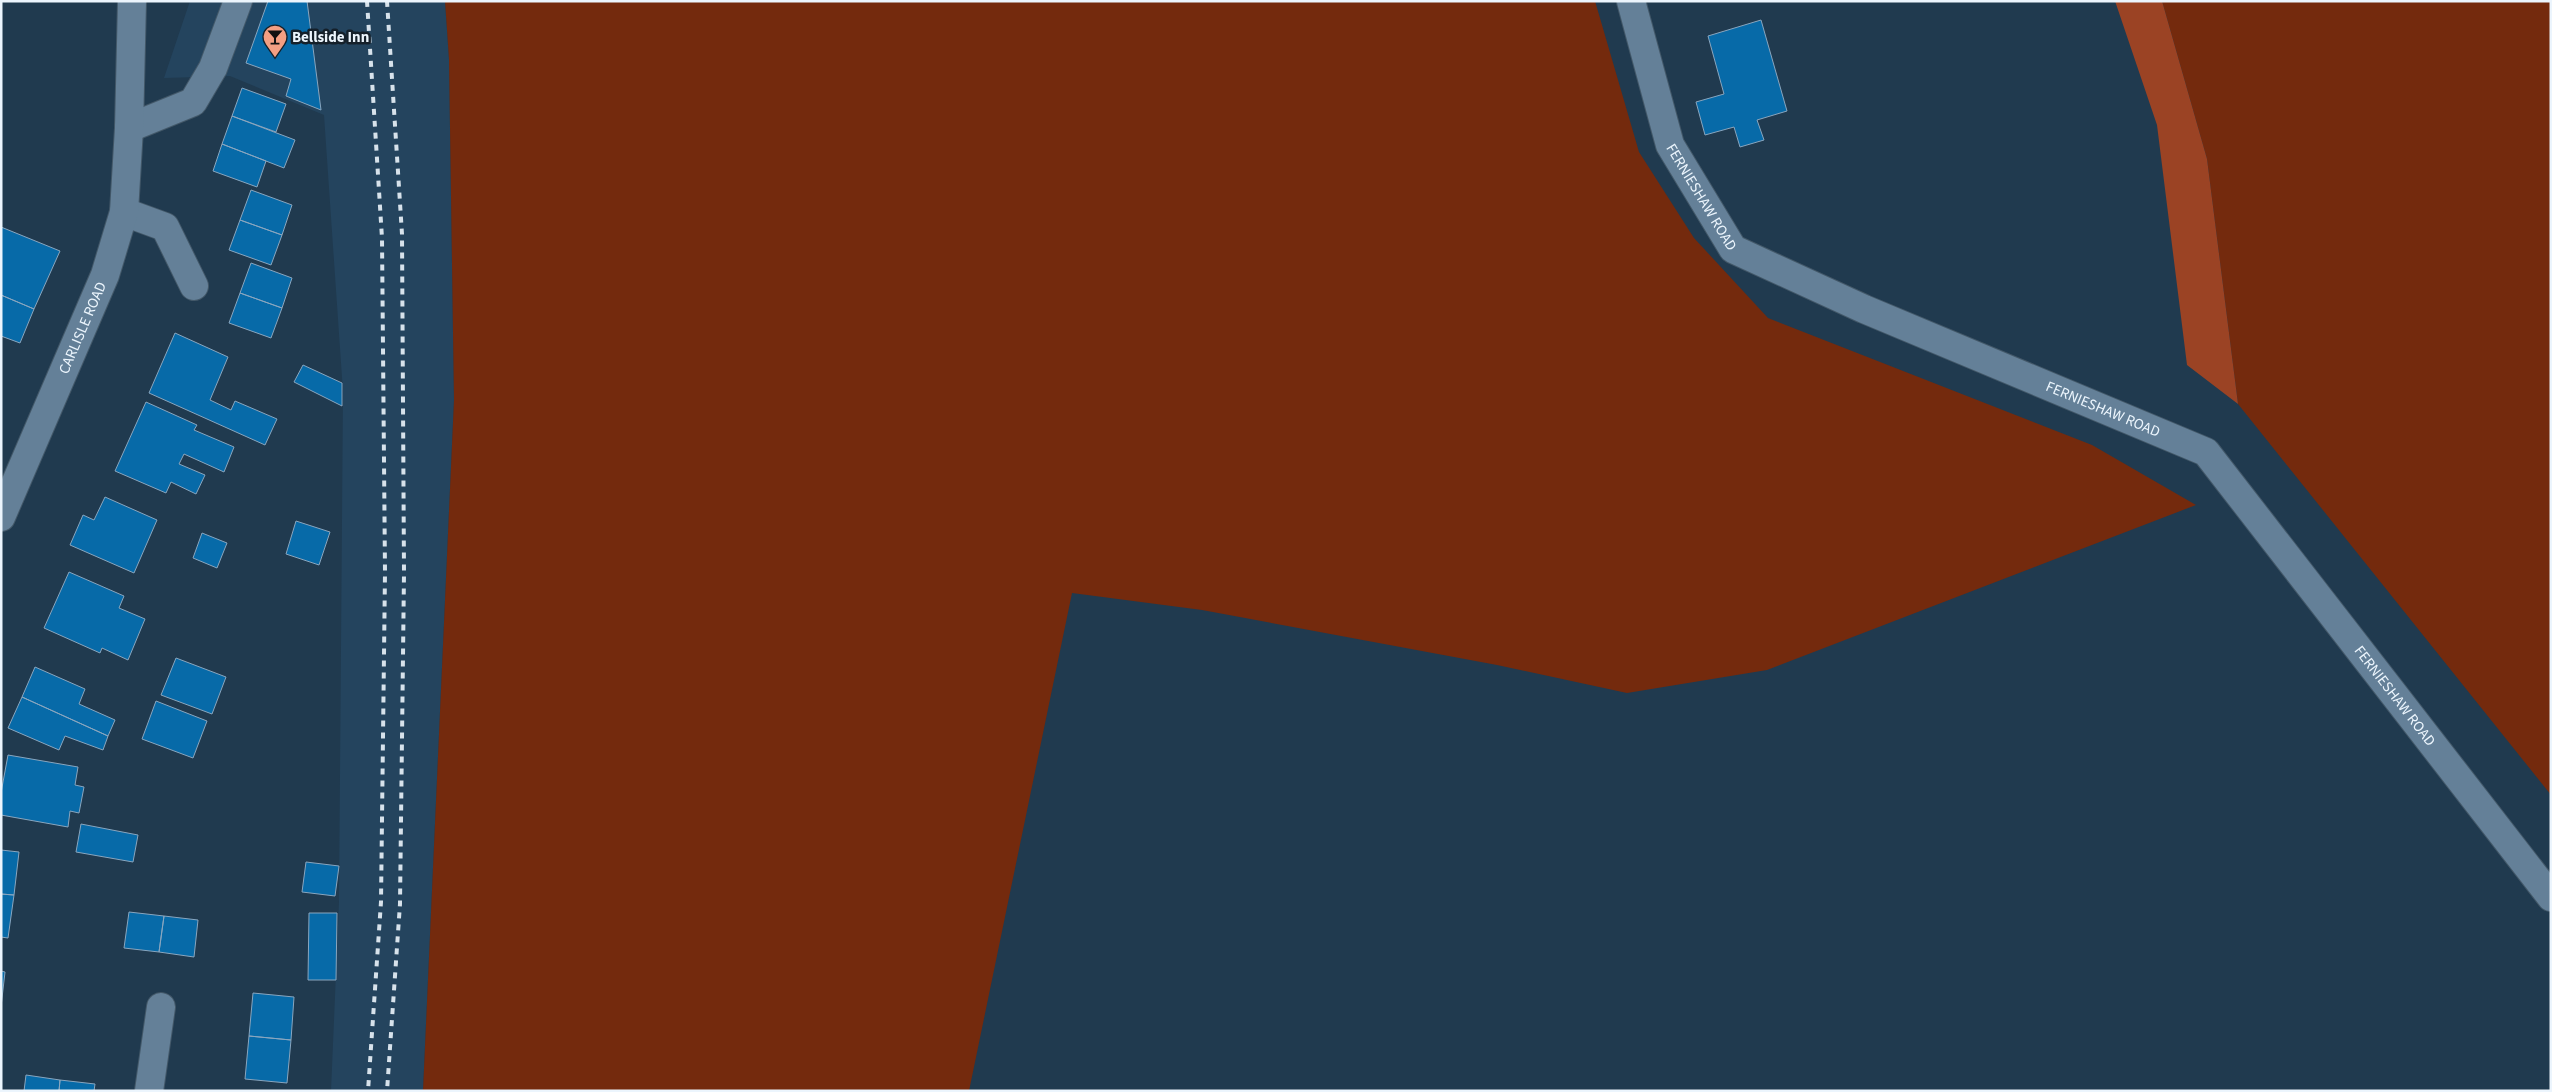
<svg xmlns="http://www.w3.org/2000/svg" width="2552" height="1092" viewBox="0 0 2552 1092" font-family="'Source Sans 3',sans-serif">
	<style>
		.built { fill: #24445e }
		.green { fill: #742a0d }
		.forest { fill: #9b4324 }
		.building { fill: #076aa8; stroke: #89a6bf }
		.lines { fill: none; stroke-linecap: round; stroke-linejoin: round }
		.minor-casing { stroke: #435869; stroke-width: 30 }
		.minor { stroke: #648098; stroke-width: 28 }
		.rail { stroke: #d7e2eb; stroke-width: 4; stroke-dasharray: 6 6; stroke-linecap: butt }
		.labels { text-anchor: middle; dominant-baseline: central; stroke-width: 5; stroke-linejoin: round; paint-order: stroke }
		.poi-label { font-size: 15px; font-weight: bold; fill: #ecf5fd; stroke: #15202a; text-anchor: start }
		.street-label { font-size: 15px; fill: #ecf5fd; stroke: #15202a }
	</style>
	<rect width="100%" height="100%" fill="#203a4f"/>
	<path class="built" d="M190,1H445L449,59L454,400L423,1091H331L339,902L343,392L324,115L230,76L164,78Z"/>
	<path class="green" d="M445,1H1595L1639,152L1694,238L1768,318L2092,445L2196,505L1767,670L1627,693L1497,665L1202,610L1072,593L969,1091H423L454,400L449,59Z
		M2162,1H2551V795L2238,404L2207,159Z"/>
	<path class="forest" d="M2115,1H2162L2207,159L2238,404L2187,365L2157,125Z"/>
	<path class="building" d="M268,1H307L321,110L286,96L291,79L246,63Z
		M1761,20L1787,111L1757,120L1764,140L1740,147L1734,127L1705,135L1696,102L1724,94L1708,36Z
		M242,88L286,104L276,132L232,116Z
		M232,116L295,140L284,168L222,144Z
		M222,144L266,161L257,187L213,171Z
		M251,190L292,205L282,235L240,220Z
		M240,220L282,235L271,265L229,250Z
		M1,227L60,251L34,309L1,295Z
		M251,263L292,278L282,308L240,293Z
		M240,293L282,308L271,338L229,323Z
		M1,295L34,309L20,343L1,336Z
		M175,333L228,357L210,400L231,410L235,401L277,419L265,445L149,393Z
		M303,365L342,383V406L294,382Z
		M146,402L197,425L194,430L234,447L224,472L184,454L179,464L205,475L196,494L171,482L166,493L115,471Z
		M105,497L157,520L134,573L70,545L83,515L94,520Z
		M296,521L330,532L319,565L286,554Z
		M202,533L227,543L217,568L193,558Z
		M69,572L124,596L119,608L145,619L128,660L102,648L100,653L44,628Z
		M176,658L226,677L212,714L161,695Z
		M35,667L85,689L79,704L115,720L108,736L22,697Z
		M22,697L108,736L103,750L65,736L59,750L8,728Z
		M156,701L207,721L193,758L142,739Z
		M8,755L78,767L75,785L84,787L79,813L70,811L68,827L1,815V793Z
		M81,824L138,835L133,862L76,852Z
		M1,850L19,852L14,895L1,894Z
		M306,862L339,866L335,896L302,892Z
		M1,894L14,895L8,938L1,937Z
		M129,912L164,916L159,952L124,948Z
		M309,913H337L336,980H308Z
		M164,916L198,920L194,957L159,952Z
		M1,971L5,972L1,1007Z
		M253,993L294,997L291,1040L249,1036Z
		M249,1036L291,1040L287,1083L245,1079Z
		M26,1075L60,1080L59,1091H24Z
		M60,1080L95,1084L94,1091H59Z"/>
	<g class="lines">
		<defs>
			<g id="minor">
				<path id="s1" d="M1631,1L1670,145L1733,249L1864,309L2206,452L2551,897"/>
				<path d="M129,128L193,102L213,68L238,1"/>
				<path d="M124,212L165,227L194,286"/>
				<path id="s2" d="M1,517L105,275L124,212L129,128L132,1"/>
				<path d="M149,1091L161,1007"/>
			</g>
		</defs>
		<use href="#minor" class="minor-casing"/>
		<use href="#minor" class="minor"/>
		<path class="rail" d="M367,1L382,238L385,572L381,902L368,1091
			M387,1L402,234L404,573L400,904L387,1091"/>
	</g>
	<defs>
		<symbol id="bar-pin" viewBox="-11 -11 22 30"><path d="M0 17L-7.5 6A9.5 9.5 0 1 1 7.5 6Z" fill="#f39f83" stroke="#15202a"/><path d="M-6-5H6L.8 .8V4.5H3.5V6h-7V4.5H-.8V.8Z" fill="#111"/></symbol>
	</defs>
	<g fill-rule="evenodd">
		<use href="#bar-pin" x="261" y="23" width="28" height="38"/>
	</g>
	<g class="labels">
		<g class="poi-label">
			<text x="292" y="37">Bellside Inn</text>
		</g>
		<g class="street-label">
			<text stroke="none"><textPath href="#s1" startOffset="210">FERNIESHAW ROAD</textPath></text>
			<text stroke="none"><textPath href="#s2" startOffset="206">CARLISLE ROAD</textPath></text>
			<text stroke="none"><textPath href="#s1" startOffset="674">FERNIESHAW ROAD</textPath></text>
			<text stroke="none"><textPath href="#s1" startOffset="1094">FERNIESHAW ROAD</textPath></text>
		</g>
	</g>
	<rect width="2552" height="1092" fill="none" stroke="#ecf5fd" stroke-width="5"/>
</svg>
